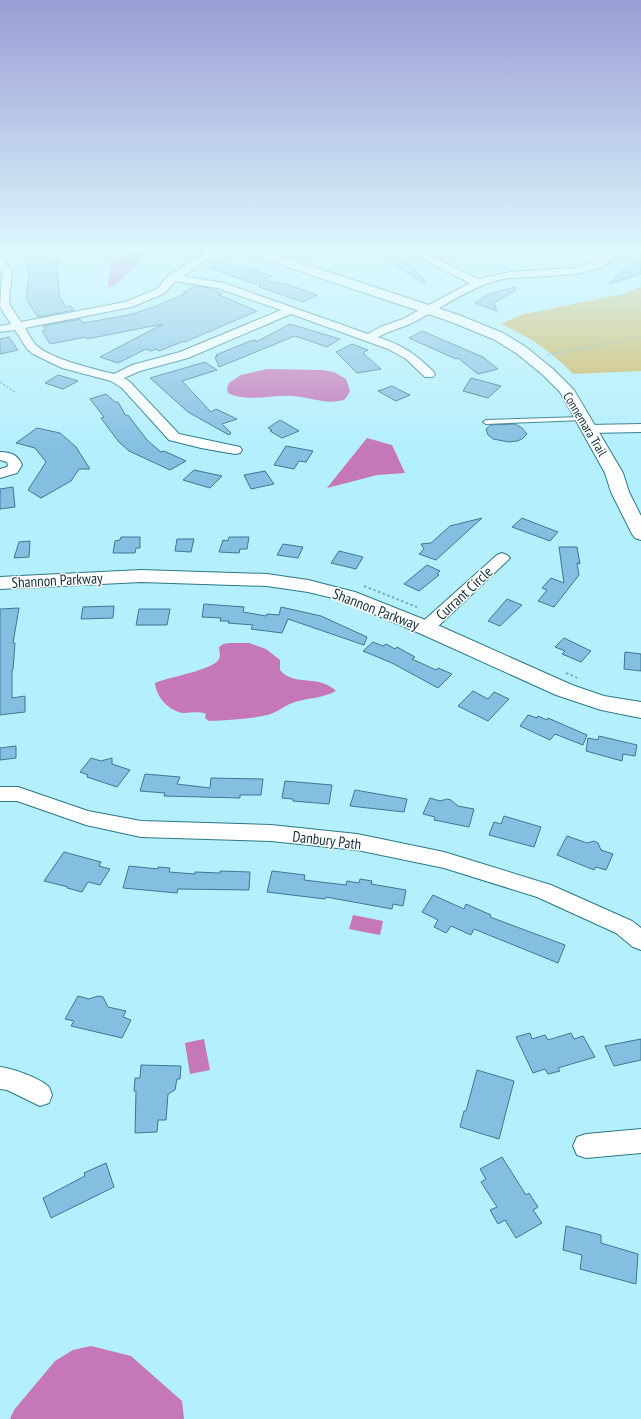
<svg xmlns="http://www.w3.org/2000/svg" width="641" height="1419" viewBox="0 0 641 1419" font-family="'PT Sans Narrow',sans-serif">
	<style>
		.green { fill: #ccb358 }
		.water { fill: #c577b7 }
		.building { fill: #84bfe1; stroke: #3d7795 }
		.lines { fill: none; stroke-linecap: round; stroke-linejoin: round }
		.lane-casing { stroke: #2b7888; stroke-width: 2 }
		.street-casing { stroke: #2b7888; stroke-width: 2 }
		.secondary-casing { stroke: #2b7888; stroke-width: 2 }
		.path-far1 { stroke: #7badb8; stroke-width: 1.5; stroke-dasharray: 2 2; stroke-linecap: butt }
		.path { stroke: #7badb8; stroke-width: 2; stroke-dasharray: 2.5 2.5; stroke-linecap: butt }
		.lane { fill: #fff; fill-rule: evenodd }
		.street { fill: #fff; fill-rule: evenodd }
		.secondary { fill: #fff; fill-rule: evenodd }
		.labels { text-anchor: middle; dominant-baseline: central; stroke-width: 3; stroke-linejoin: round; paint-order: stroke }
		.far-street-label { font-size: 13px; fill: #123138; stroke: #fff }
		.street-label { font-size: 15px; fill: #123138; stroke: #fff }
	</style>
	<rect width="100%" height="100%" fill="#b4effd"/>
	<path class="green" d="M641,287V371L573,374C553,352 528,336 501,324L520,315L623,294Z"/>
	<path class="water" d="M135,250H149C136,263 126,280 108,288L111,263Z
		M267,369L323,370L334,372L346,379L350,391C348,394 347,399 343,400C326,405 309,397 293,396C272,394 248,403 228,393L227,389L229,383L241,375Z
		M367,438L392,445L405,473L377,475L327,488Z
		M249,643L266,649L280,660V670C293,687 320,674 336,691C324,698 308,698 295,702C286,705 280,710 273,713C259,719 225,720 209,721L205,718L206,714C198,711 192,713 184,713C170,712 156,697 155,683C168,677 214,670 219,659C221,655 219,651 219,647L223,644L229,643Z
		M353,915L383,921L380,935L349,929Z
		M204,1039L210,1070L190,1074L185,1043Z
		M91,1346L131,1356L182,1401L184,1419H10L14,1410L55,1361L73,1350Z"/>
	<path class="building" d="M23,250H54L62,263H56L60,298L66,307L71,306L74,310L38,317L26,299L29,275Z
		M641,253V274L609,284Z
		M402,255L425,281L423,283L384,258Z
		M212,261L240,267L243,265L254,269L272,276L263,280L289,285L317,295L303,302L259,287L261,281L254,284L210,268Z
		M195,286L211,288L222,294L219,295L257,311L185,342L184,341L159,351L156,349L151,351L146,349L118,363L100,357L163,324L87,339L86,337L50,344L42,331L46,330L43,326L80,319L83,323L129,315L154,307L187,293L183,292Z
		M515,287L516,290L494,303L497,311L475,303L487,295Z
		M290,324L340,339L327,347L295,336L219,367L215,357L218,356L216,355L250,341L256,340V342Z
		M422,331L483,357L498,369L478,374L458,358L456,359L409,338Z
		M9,337L18,350L0,354V339Z
		M352,344L368,350L363,353L381,369L357,373L336,352Z
		M205,362L217,370L182,381L211,412L216,409L237,419L222,424L231,433L229,435L188,412L150,378Z
		M58,375L62,376L78,381L63,389L45,383Z
		M471,378L501,386L488,398L463,391Z
		M392,386L410,395L396,401L378,391Z
		M106,394L115,402H118L126,416L128,415L147,440L161,452L164,451L186,461L170,470L129,451L118,441L101,418L104,417L90,399Z
		M280,420L299,431L282,438L270,431L272,430L268,428Z
		M515,424L522,428L527,434L522,439L517,441L509,442L493,439L488,435L486,429L491,425Z
		M37,428L60,433L76,447L90,469H79L71,481L41,498L28,490L46,462L35,448L16,443Z
		M286,446L313,451L306,462L299,461L294,469L274,465Z
		M194,470L222,476L210,488L183,480Z
		M265,471L274,484L251,489L244,475Z
		M13,487L15,507L0,509V489Z
		M482,518L436,560L419,554L424,549L421,544L431,543L450,526Z
		M522,518L532,522L558,532L550,541L512,527Z
		M121,537H140V548H136L135,553H113L115,541L120,540Z
		M229,537H249L247,549H240L239,553L219,552L223,540L228,541Z
		M177,539H194L191,552L175,551Z
		M30,541L29,557L14,558L19,542Z
		M283,544L303,547L298,558L277,555Z
		M559,547H577L580,564L577,563L579,575L554,607L538,601L547,590L542,588L551,578L564,583Z
		M339,551L363,557L356,569L331,563Z
		M427,565L440,571L437,574L439,575L419,591L404,584Z
		M507,599L522,605L500,626L488,621Z
		M204,604L244,607L243,612L266,616L267,614L279,615L281,607L321,616L367,637L364,645L288,619L282,633L251,629L253,625L228,623L229,621H220L221,618L202,617Z
		M114,606L113,618L81,619L83,607Z
		M19,608L13,643H15L13,670H12V698L25,696V712L0,715V609Z
		M139,609H170L167,625H136Z
		M564,638L591,651L581,662L562,654L565,651L555,647Z
		M373,642L383,646L386,644L395,649L397,647L415,657L412,659L436,670L438,668L452,674L438,688L392,663L363,651Z
		M625,652L641,654V671L624,669Z
		M473,691L488,699L494,692L509,699L488,721L458,706Z
		M528,715L537,718L538,716L547,720L548,718L587,735L583,745L555,734L550,740L520,726Z
		M599,736L637,745L635,756L623,754L622,761L586,751L588,738L598,740Z
		M16,746V758L0,760V748Z
		M91,758L101,761L112,758V764L130,770L117,787L87,777L88,775L80,772Z
		M145,774L180,777L177,784L210,788L211,778L263,779L261,795H240V798L164,796L165,793L140,791Z
		M285,781L332,785L329,804L293,801V799L282,798Z
		M355,790L407,799L404,812L350,806Z
		M430,798L440,801L447,799L451,800L458,806L474,809L469,827L434,820L435,817L423,814Z
		M504,816L541,827L534,847L489,835L494,822L501,824Z
		M567,836L587,843L594,841L598,843L601,850L613,854L606,870L596,867L594,870L557,855Z
		M64,852L101,862L99,866L110,869L100,885L88,882L82,892L67,888L68,887L44,881Z
		M129,866L158,869V867L170,868L169,872L195,874V872L220,873V871L250,872L249,890L178,889L177,893L123,888Z
		M272,871L305,875L304,880L346,885L347,881L359,883L360,879L372,881L371,884L406,890L403,906L393,904L392,909L326,897L325,899L267,892Z
		M433,895L464,909L466,904L491,915L490,917L565,945L558,963L474,929L471,935L451,926L446,933L434,927L438,920L422,912Z
		M78,996L89,999L98,996L103,997L108,1007L126,1011L123,1017L131,1020L122,1038L71,1026L74,1021L65,1019Z
		M530,1033L532,1039L545,1035L548,1040L571,1033L574,1039L583,1036L595,1057L558,1068L560,1071L548,1074L545,1069L533,1073L516,1037Z
		M641,1039V1060L614,1066L605,1046Z
		M141,1065L181,1066L180,1079H177L175,1090L168,1094L166,1120H158L157,1132L135,1133L136,1091H134L135,1078H140Z
		M477,1070L514,1081L499,1139L460,1127L464,1111H466Z
		M502,1157L526,1195L529,1193L538,1207L533,1210L542,1223L516,1238L505,1220L498,1224L490,1210L497,1207L481,1182L486,1179L480,1169Z
		M106,1163L114,1187L51,1218L43,1198L85,1176L84,1173Z
		M566,1226L601,1235V1243L638,1254L636,1284L580,1269L582,1255L563,1250Z"/>
	<g class="lines">
		<defs>
			<path id="lane" d="M582,417L585,419L584,420L486,424L483,422L486,420Z"/>
			<path id="street" d="M209,250H221L183,276L224,283L368,334L380,327L403,319L470,283L433,265L413,250H424L441,261L479,279L510,272L575,268L589,264L603,257L607,250H617C615,279 532,276 511,278C475,282 444,308 412,323C401,328 389,331 378,337C404,346 414,353 433,371L435,374L433,377H425L406,359L388,349L291,314L188,358L140,371L124,378L130,382L179,434L240,447L242,450L240,453L235,454L201,448L169,440L122,388L111,381L62,368L33,354L27,349L15,330L0,332V326L11,324L0,307L2,273L0,270V257L4,258L12,273L9,299L10,305L21,322L125,302L157,289L168,276ZM175,281L217,288L281,310L180,352L132,365L114,374C94,369 49,359 35,344C31,339 28,333 25,328L132,307L165,293Z
				M641,424V432L588,433L583,432L581,429L583,426L588,425Z
				M0,452C11,452 18,455 22,465L17,473L0,478V469L7,467L8,465L7,462L0,460Z
				M502,553L507,555L510,558L507,561L432,632L426,633L420,632L418,628L420,624L497,555Z
				M0,787H18L88,811L141,821L271,825L357,834L444,852L551,885L632,921L641,928V950L633,947L616,933L537,897L444,868L357,850L271,841L141,837L86,825L17,801H0Z
				M0,1067C12,1068 39,1078 48,1086C50,1088 51,1092 52,1095L49,1103L40,1106L7,1090L0,1089Z
				M641,1129V1153L586,1158L577,1155L573,1146L577,1137L586,1134Z"/>
			<path id="secondary" d="M244,250H262L459,315L503,333L526,347L553,369L574,390L623,473L629,492L641,516V540L635,538L632,534L611,492L605,473L560,392L543,375L516,353L493,339L449,321L246,253Z
				M141,570L267,574L308,580L355,592L433,623L572,685L604,696L641,702V718L601,710L556,695L419,633L341,600L308,592L267,586L141,582L0,589V577Z"/>
		</defs>
		<use href="#lane" class="lane-casing"/>
		<use href="#street" class="street-casing"/>
		<use href="#secondary" class="secondary-casing"/>
		<path class="path-far1" d="M548,355L641,337
			M0,382L16,393"/>
		<path class="path" d="M364,586L417,607
			M566,673L580,679"/>
		<use href="#lane" class="lane"/>
		<use href="#street" class="street"/>
		<use href="#secondary" class="secondary"/>
	</g>
	<linearGradient id="sky" x2="0" y2="1"><stop stop-color="#9a9cd4"/><stop offset="0.56" stop-color="#ddf8fe"/><stop offset="1" stop-color="#ddf8fe" stop-opacity="0"/></linearGradient>
	<rect width="641" height="448" fill="url(#sky)"/>
	<g class="labels">
		<g class="far-street-label">
			<text transform="translate(585 424) rotate(59)">Connemara Trail</text>
		</g>
		<g class="street-label">
			<text transform="translate(57 580) rotate(-3)">Shannon Parkway</text>
			<text transform="translate(464 593) rotate(-43)">Currant Circle</text>
			<text transform="translate(376 609) rotate(21)">Shannon Parkway</text>
			<text transform="translate(327 840) rotate(7)">Danbury Path</text>
		</g>
	</g>
</svg>
